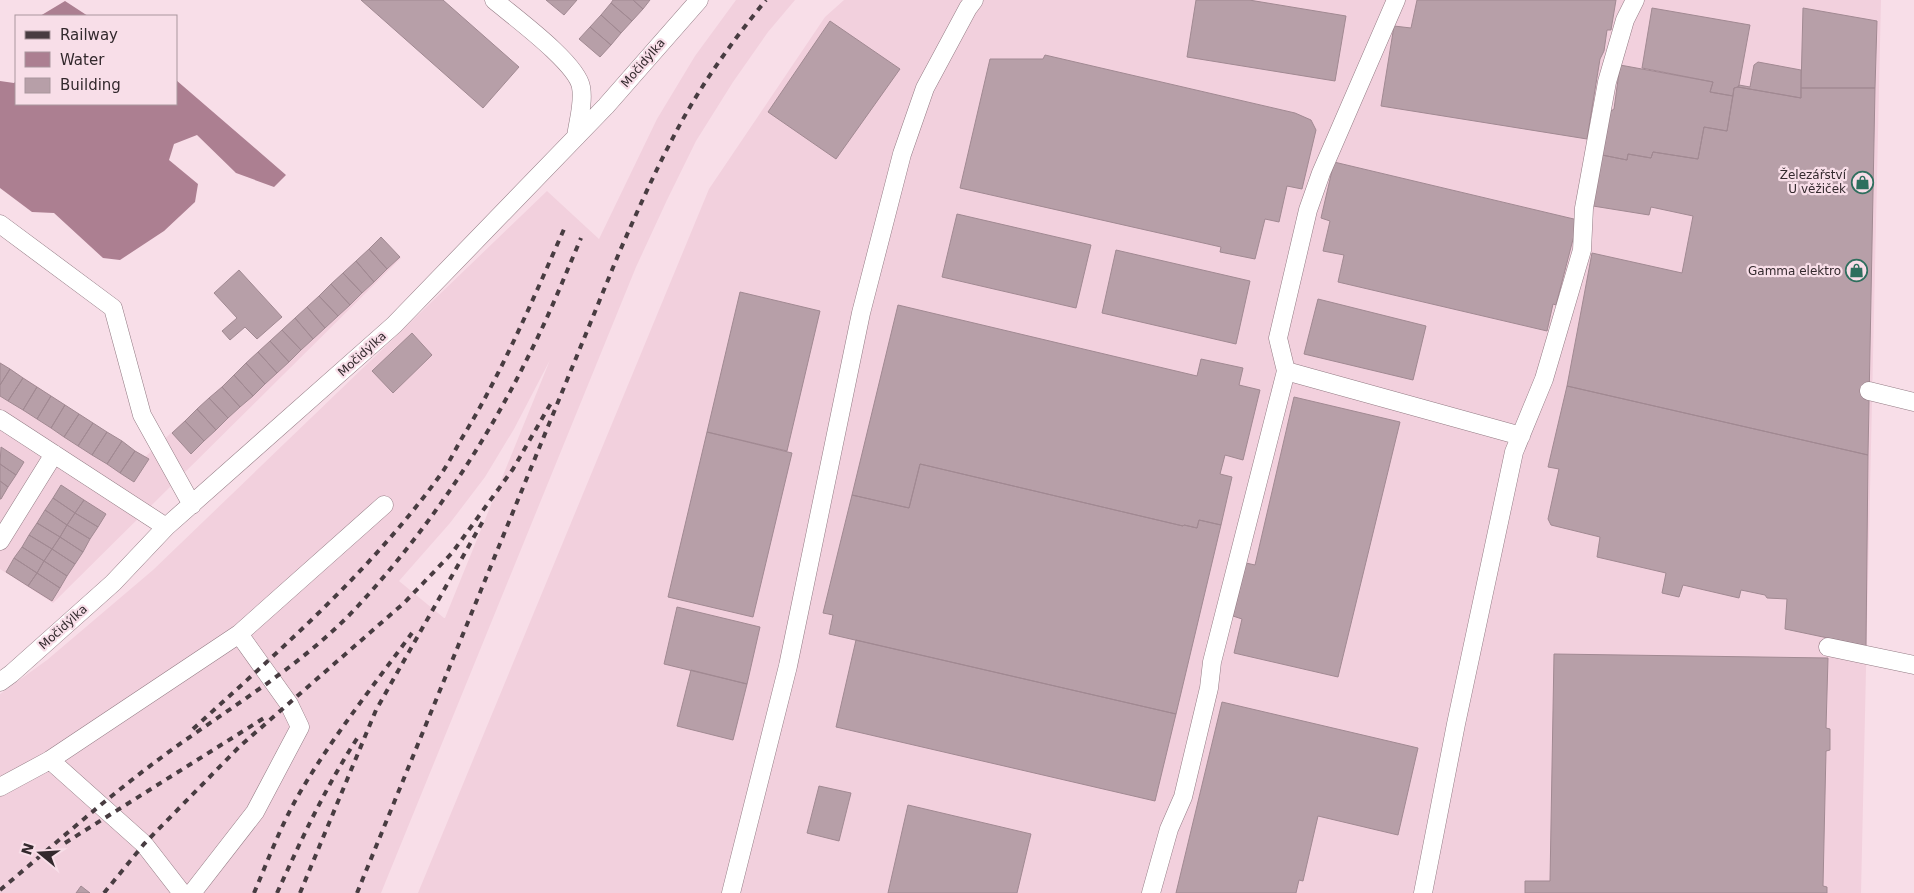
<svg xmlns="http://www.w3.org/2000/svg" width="1914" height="893" viewBox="0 0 1914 893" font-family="'DejaVu Sans',sans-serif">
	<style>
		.built { fill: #f2d0dd; fill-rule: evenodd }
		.water { fill: #ac7f91 }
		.building { fill: #b79fa8; stroke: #a18992 }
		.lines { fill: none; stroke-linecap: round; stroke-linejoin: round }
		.service-casing { stroke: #937b84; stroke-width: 19 }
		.service { stroke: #fff; stroke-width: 18 }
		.rail { stroke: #483c41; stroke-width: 4; stroke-dasharray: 6 6; stroke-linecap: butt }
		.labels { text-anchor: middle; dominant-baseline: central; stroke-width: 4.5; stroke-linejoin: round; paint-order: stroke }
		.street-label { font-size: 12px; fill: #33292d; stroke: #f8dee8 }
		.poi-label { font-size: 12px; fill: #33292d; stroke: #f8dee8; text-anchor: end }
	</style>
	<rect width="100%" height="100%" fill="#f8dee8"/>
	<path class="built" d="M736,0H795L768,32L733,82L696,141L667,200L636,267L381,893H0V694L47,660L153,570L547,191L599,239L657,119L695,56ZM550,360L445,618H444L399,581L450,523L485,477L514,429Z
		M844,0H1881L1861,893H418L709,189L825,17Z
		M382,238L401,258L53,603L0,569V362L145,457Z"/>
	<path class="water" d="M65,1L88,16H40Z
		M176,80L286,175L274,187L236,173L197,135L174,144L169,160L198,184L195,202L164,231L120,260L103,258L54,213L32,212L0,188V81L14,83L16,81V104H176Z"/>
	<path class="building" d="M361,0H443L519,67L483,108Z
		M546,0H577L564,15Z
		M613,0H633L643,9L632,21L611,3Z
		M633,0H650L643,9Z
		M1196,0H1249L1346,16L1335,81L1187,57Z
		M1417,0H1616L1611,30H1607L1604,51L1600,59L1587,139L1381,106L1394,26L1411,28Z
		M611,3L632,21L621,33L601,15Z
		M1652,8L1750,25L1739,85L1738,87L1734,88L1733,96L1710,92L1713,82L1642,68Z
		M1803,8L1877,21L1875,88H1801Z
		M601,15L621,33L611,45L590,27Z
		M830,21L900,69L836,159L768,112Z
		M590,27L611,45L600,57L579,39Z
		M1045,55L1295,113L1311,120L1316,130L1302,189L1287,186L1279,222L1265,219L1255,259L1220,252L1221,247L960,188L990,59H1043Z
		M1758,62L1801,70V98L1738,87L1739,85L1750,87L1754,65Z
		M1620,65L1713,82L1710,92L1733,96L1727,131L1704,127L1698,159L1653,152L1651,158L1628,154L1627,160L1602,155L1608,113L1614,109Z
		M1738,87L1801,98V88H1875L1868,455L1567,386L1592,253L1682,273L1693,216L1651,207L1649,215L1593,206L1602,155L1627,160L1628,154L1651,158L1653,152L1698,159L1704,127L1727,131L1734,88Z
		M1334,162L1578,220L1556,305L1553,304L1547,331L1338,282L1344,255L1323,251L1330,221L1321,218Z
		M957,214L1091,245L1076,308L942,277Z
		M381,237L400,257L387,269L369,249Z
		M369,249L387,269L374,282L356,261Z
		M1116,250L1250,281L1236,344L1102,313Z
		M356,261L374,282L362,293L343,273Z
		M239,270L282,317L257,339L245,327L230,340L222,331L237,318L214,293Z
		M343,273L362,293L350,305L331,284Z
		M331,284L350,305L338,316L319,296Z
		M740,292L820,311L787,451L707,432Z
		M319,296L338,316L325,328L307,307Z
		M1318,299L1426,326L1413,380L1304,354Z
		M898,305L1197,376L1201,359L1243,368L1239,385L1260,390L1243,460L1225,455L1220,474L1232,477L1221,525L1199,520L1197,528L1184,525L1183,526L920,464L909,508L852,495Z
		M307,307L325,328L313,339L295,318Z
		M295,318L313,339L301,350L282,330Z
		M282,330L301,350L289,362L270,341Z
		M412,333L432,355L393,393L372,371Z
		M270,341L289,362L277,373L258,352Z
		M258,352L277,373L265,384L246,363Z
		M0,363L10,369L0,385Z
		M246,363L265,384L253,396L234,375Z
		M10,369L23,378L8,401L0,396V385Z
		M234,375L253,396L240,407L222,387Z
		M23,378L37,387L23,410L8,401Z
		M1567,386L1868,455L1866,646L1785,629L1787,599L1767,598L1765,595L1741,590L1739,598L1683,585L1679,597L1662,593L1666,573L1597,557L1600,537L1551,525L1548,519L1559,469L1548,467Z
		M37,387L51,396L37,419L23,410Z
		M222,387L240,407L228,418L209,398Z
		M51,396L65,405L51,428L37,419Z
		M1294,397L1400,422L1338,677L1234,653L1242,619L1233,616L1246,563L1255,565Z
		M209,398L228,418L216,430L197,409Z
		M65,405L79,414L64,437L51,428Z
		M197,409L216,430L204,441L185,421Z
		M79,414L93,423L78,446L64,437Z
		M185,421L204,441L191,454L172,433Z
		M93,423L107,432L92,455L78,446Z
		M107,432L122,441L107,464L92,455Z
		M707,432L792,453L753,617L668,597Z
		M122,441L135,451L120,473L107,464Z
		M1,447L24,462L16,475L0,464Z
		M135,451L149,459L134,482L120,473Z
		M0,464L16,475L8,487L0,481Z
		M920,464L1183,526L1184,525L1197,528L1199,520L1221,525L1176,714L829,634L833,615L823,613L852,495L909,508Z
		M0,481L8,487L1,499H0Z
		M61,485L84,500L75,513L53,498Z
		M53,498L75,513L67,525L45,510Z
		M84,500L106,514L98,527L75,513Z
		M45,510L67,525L60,537L37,523Z
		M75,513L98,527L90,539L67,525Z
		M37,523L60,537L52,549L29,535Z
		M67,525L90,539L83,552L60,537Z
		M29,535L52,549L44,561L22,547Z
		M60,537L83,552L75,564L52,549Z
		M22,547L44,561L37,573L14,558Z
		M52,549L75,564L67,576L44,561Z
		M14,558L37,573L28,586L6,572Z
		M44,561L67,576L60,588L37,573Z
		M37,573L60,588L52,601L28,586Z
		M677,607L760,627L747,684L664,664Z
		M856,640L1176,714L1155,801L836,727Z
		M1554,654L1828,658L1826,728L1830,729V750L1826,751L1823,886L1827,887V893H1525V881H1550Z
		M691,670L747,684L733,740L677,726Z
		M1222,702L1418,748L1398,835L1318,816L1303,881L1299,880L1296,893H1176Z
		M819,786L851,793L839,841L807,833Z
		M908,805L1031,834L1017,893H888Z
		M81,886L90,893H76Z"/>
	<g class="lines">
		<defs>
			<path id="service" d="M494,0C514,17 577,63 581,87C584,103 578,121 576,137
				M0,224L113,308L142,415L192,505
				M1286,371L1521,436
				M1869,391L1914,402
				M0,419L166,527
				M0,541L54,454
				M1828,647L1914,665
				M0,682L11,674L113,583L166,527L394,325L606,106L699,0
				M50,760L144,844L182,893
				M0,787L50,760L239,634L384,505
				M192,893L255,812L300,727L289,704L239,634
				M731,893L788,666L861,313L902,154L925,88L968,8L974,0
				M1151,893L1169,829L1183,797L1209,688L1212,662L1286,371L1278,338L1308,210L1321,173L1396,0
				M1423,893L1456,724L1514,452L1544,379L1582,250L1584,208L1607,82L1625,20L1635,0"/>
		</defs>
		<use href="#service" class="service-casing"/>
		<use href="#service" class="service"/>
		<path class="rail" d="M193,729C281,649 371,571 441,474C449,463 455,450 462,438C503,371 533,299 565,227
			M65,843L264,718
			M0,890C54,845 106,798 162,757C228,708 301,667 357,607C426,532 483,448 528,357C548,318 564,278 581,238
			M104,893L144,844L240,746L404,603L452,553L513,469L551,403
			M254,893C269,858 282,822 302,789C334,735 374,685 412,633
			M277,893C302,838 327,784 360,734
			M300,893L376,710L483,521
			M357,893L619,253C637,212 655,171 676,132C700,86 733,40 766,0"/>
	</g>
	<defs>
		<symbol id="shop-ring" viewBox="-11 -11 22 22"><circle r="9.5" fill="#f8dee8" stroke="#2e6f5e" stroke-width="1.5"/><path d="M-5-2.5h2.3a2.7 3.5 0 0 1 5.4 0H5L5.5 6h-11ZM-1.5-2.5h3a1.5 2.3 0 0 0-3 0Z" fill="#2e6f5e"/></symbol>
	</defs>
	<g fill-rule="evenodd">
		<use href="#shop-ring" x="1850" y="170" width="25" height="25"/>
		<use href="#shop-ring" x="1844" y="258" width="25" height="25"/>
	</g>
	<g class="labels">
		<g class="street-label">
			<text transform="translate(643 63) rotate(-49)">Močidýlka</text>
			<text transform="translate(362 354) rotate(-42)">Močidýlka</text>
			<text transform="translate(63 627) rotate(-42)">Močidýlka</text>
		</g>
		<g class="poi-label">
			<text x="1846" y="175">Železářství<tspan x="1846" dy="14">U věžiček</tspan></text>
			<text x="1841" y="271">Gamma elektro</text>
		</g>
	</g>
	<rect x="15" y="15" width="162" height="90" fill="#f8dee8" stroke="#a9969d"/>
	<rect x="25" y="31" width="25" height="8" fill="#483c41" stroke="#a9969d"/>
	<text x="60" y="40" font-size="15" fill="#33292d">Railway</text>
	<rect x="25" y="52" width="25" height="15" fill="#ac7f91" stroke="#a9969d"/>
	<text x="60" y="65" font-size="15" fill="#33292d">Water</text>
	<rect x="25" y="78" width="25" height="15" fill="#b79fa8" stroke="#a9969d"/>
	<text x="60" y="90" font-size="15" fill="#33292d">Building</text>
	<g transform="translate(40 853) rotate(288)" stroke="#f8dee8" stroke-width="4" paint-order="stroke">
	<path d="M0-4L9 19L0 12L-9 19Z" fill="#33292d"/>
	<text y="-8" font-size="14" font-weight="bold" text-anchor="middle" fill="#33292d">N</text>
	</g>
</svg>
